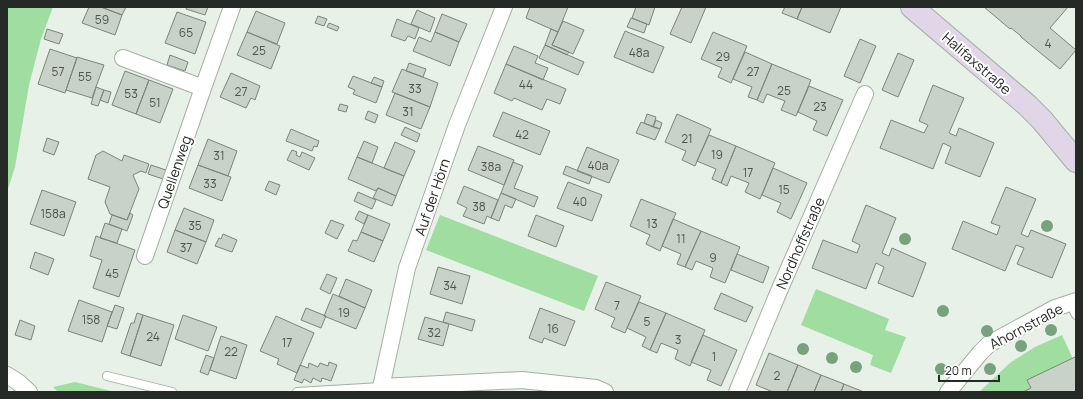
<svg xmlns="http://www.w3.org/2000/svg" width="1083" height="399" viewBox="0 0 1083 399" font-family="Manrope,sans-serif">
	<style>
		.green { fill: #9fdda0 }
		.building { fill: #c8d2c8; stroke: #7c857c }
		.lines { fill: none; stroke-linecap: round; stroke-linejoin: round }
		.lane-casing { stroke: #a6afa6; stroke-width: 10 }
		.street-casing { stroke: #a6afa6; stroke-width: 18 }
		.secondary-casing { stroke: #a6afa6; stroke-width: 24 }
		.lane { stroke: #fff; stroke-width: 8 }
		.street { stroke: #fff; stroke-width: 16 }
		.secondary { stroke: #e1d6e8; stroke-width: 22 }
		.tree { fill: #78a27d }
		.labels { text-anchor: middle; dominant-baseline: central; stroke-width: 4; stroke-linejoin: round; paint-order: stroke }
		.number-label { font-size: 12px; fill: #4e544e }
		.street-label { font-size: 14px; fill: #262a26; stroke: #fff }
	</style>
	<rect width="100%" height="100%" fill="#e7f1e7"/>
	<path class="green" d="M7,7H53L41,39L29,85L15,167L7,192Z
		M440,215L598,276L584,311L426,250Z
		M816,289L889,319L885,330L906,337L891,373L870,365L873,355L801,325Z
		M1062,335L1073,359L1027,380L1031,388L1023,392H979L1011,362L1035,347Z
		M75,382L115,392H58L53,387Z"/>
	<path class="building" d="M89,7H101L122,15L115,35L82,23Z
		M101,7H126L122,15Z
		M187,7H208L205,15L186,9Z
		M530,7H568L558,32L526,18Z
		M636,7H655L649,25L632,18Z
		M682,7H706L691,43L670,34Z
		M785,7H802L797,19L782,13Z
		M802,7H841L830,33L797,19Z
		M984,7H1068L1050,28L1076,50L1060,69L1021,37V36L1011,28L1010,29Z
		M417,10L435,18L430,32L411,24Z
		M256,11L285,23L277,44L247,32Z
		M177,12L206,22L195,54L165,43Z
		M442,14L467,24L459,42L435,32Z
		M318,16L327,19L324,26L315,23Z
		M631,18L647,24L644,33L627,27Z
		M397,19L419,28L415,39L408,36L405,41L391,36Z
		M563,21L584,30L573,54L552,45Z
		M329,23L339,27L337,31L327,27Z
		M47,29L63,34L59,44L44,39Z
		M551,29L558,32L552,45L569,52L567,55L545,45Z
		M625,31L664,47L653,73L614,57Z
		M247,32L280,46L271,69L237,55Z
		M435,32L459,42L450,66L413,51L419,37L431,42Z
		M713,32L747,46L731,83L718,77L722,68L701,59Z
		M860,39L876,46L860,83L844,76Z
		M545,45L584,62L578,75L539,58Z
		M514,46L538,56L535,63L548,68L543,80L506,64Z
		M50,49L77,58L65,93L38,84Z
		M745,52L772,64L757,100L748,97L752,87L733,79Z
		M898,53L914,60L898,97L882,90Z
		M170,55L188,62L185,71L167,65Z
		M77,57L104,65L92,98L66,90Z
		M409,63L426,69L423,77L406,71Z
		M506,64L566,89L560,104L547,99L542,110L514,98L512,101L494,93Z
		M772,64L811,80L796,116L781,110L785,101L767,94L763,103L757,100Z
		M402,69L438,83L430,107L392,92Z
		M125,71L149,80L136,114L112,105Z
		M231,73L260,86L255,100L251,98L246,108L220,97Z
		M353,76L382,87L376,103L353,94L355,90L348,87Z
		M374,77L384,81L382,87L371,83Z
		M149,80L173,89L160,123L136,114Z
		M933,85L964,98L949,133L956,136L959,128L994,143L980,177L945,163L951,147L943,143L933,169L880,148L891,120L924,133L928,125L919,121Z
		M809,86L843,100L827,136L813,130L817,121L798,112Z
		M96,87L104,90L98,106L91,104Z
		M104,90L111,92L108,103L100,100Z
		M395,93L430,107L421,129L386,115Z
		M340,104L348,106L346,112L338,110Z
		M368,111L378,115L375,123L365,119Z
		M503,112L550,131L540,155L493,136Z
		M647,114L656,117L653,127L644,123Z
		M677,114L711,129L695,166L682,160L686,151L665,142Z
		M656,120L662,123L660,129L653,127Z
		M641,122L660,129L655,140L636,133Z
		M405,127L420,134L417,142L401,135Z
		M291,129L319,141L317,147L314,146L312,151L286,141Z
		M709,135L736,146L721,183L712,179L716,169L697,161Z
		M47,138L59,142L54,155L43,151Z
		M208,139L237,151L228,176L198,165Z
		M364,141L378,147L372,163L357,157Z
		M395,142L415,151L404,176L384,168Z
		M478,146L514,160L504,185L468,170Z
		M736,146L775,163L760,199L745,192L749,183L731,176L727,186L721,183Z
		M587,147L619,160L609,183L577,171Z
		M292,150L297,152L296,155L300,157L302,152L315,158L309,170L287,160Z
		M103,151L122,161L124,155L149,164L146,173L141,171L133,175L139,189L127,220L110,214L105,202L110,187L88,179L96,155Z
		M357,157L404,176L396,196L378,188L376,191L348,179Z
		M513,162L523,166L514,188L538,197L534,207L501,193Z
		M151,165L166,170L163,179L148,174Z
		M198,165L231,177L222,201L189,188Z
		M566,166L592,176L589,184L563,174Z
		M773,168L807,183L791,219L777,212L781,203L762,195Z
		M269,181L280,185L276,195L265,190Z
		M568,182L602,195L592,221L557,208Z
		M464,186L498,200L491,218L487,216L484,224L463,216L467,208L457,203Z
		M1006,187L1036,199L1021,234L1028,237L1031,230L1066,244L1052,278L1017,264L1024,248L1016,245L1005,271L952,249L963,221L997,235L1000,226L991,223Z
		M378,188L396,196L392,206L373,198Z
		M42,190L76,202L64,236L30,224Z
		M358,192L376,200L372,209L354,201Z
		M501,193L516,199L512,208L505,205L499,221L491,218Z
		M641,199L676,213L660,251L646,244L650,235L630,226Z
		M866,205L896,218L882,253L889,256L892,248L926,263L913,297L878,283L884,267L876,263L866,289L812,268L823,240L857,253L860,245L852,241Z
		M184,208L214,220L206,242L175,230Z
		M359,211L368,215L364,224L355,219Z
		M130,213L133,215L127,231L109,224L112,215L127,220Z
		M368,215L390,224L383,241L361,232Z
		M536,215L564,226L556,247L528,236Z
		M673,219L701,231L685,267L677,264L681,254L662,246Z
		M331,220L344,225L337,239L325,233Z
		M105,223L122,229L117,243L100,238Z
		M175,230L206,242L197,264L167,252Z
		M701,231L740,247L725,283L710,277L713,268L696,261L692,270L685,267Z
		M361,232L383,241L374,262L348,251L353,240L357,241Z
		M223,234L237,240L232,252L215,246L219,238L221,239Z
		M96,236L135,250L119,297L93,288L102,260L90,256Z
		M35,252L54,259L48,275L30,268Z
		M737,254L769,267L763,283L731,270Z
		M438,267L470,276L462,304L430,294Z
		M327,274L337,278L330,294L320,289Z
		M346,279L372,290L365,308L339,296Z
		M606,282L641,296L625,333L611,327L615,318L595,309Z
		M721,293L753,307L746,322L714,309Z
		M333,294L365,308L356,329L324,316Z
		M79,300L112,312L102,342L68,331Z
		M639,302L666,313L650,350L642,346L646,337L627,328Z
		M115,305L124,308L117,329L107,326Z
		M306,308L326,316L321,328L301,320Z
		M540,308L575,321L565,346L544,338L542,343L529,338Z
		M446,312L475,320L472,331L443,322Z
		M137,313L143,315L130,356L121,353L131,323H134Z
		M666,313L705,330L690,366L675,359L678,350L661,343L657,353L650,350Z
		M143,315L174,325L161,366L130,356Z
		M183,315L217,327L208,351L175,339Z
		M276,316L314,333L297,373L277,364L279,359L260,351Z
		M425,317L449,324L443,346L418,339Z
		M20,320L35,326L31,340L15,335Z
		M703,335L737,350L721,386L707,380L711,370L691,362Z
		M221,336L247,345L236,379L210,370Z
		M769,353L798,365L787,392H773L756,385Z
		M206,355L214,358L208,375L200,372Z
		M1075,357L1076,359V392H1023L1031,388L1027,380Z
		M329,362L337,365L331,381L322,378L321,382L313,378L311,383L304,379L302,383L294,380L300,365L308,368L309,363L318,367L320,363L328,366Z
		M798,365L821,375L814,392H787Z
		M821,375L844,384L841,392H814Z
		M844,384L864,392H841Z"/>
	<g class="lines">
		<defs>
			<path id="lane" d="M1070,303L1076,315
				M107,376L172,392
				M297,392L381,387"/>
			<path id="street" d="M123,58L203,88
				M145,256L203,88L232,7
				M7,375L18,382L29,392
				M381,387L522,380L596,388L605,392
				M380,392L407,268L457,125L504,7
				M737,392L779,291L865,94
				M948,392L980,353L989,344L1055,308L1076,301"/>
			<path id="secondary" d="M912,7L1027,105L1042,120L1076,161"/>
		</defs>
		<use href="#lane" class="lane-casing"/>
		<use href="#street" class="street-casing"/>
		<use href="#secondary" class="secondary-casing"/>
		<use href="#lane" class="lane"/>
		<use href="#street" class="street"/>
		<use href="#secondary" class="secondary"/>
	</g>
	<g class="tree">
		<circle cx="1047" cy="226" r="6"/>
		<circle cx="905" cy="239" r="6"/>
		<circle cx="943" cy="311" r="6"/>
		<circle cx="1051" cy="330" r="6"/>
		<circle cx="987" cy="331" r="6"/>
		<circle cx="1021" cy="346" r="6"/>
		<circle cx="803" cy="349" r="6"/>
		<circle cx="832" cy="358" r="6"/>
		<circle cx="856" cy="367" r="6"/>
		<circle cx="941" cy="369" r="6"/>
		<circle cx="990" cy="369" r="6"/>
	</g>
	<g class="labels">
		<g class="number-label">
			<text x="102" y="19">59</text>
			<text x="186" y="32">65</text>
			<text x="1048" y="43">4</text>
			<text x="259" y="50">25</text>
			<text x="639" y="52">48a</text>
			<text x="723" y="56">29</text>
			<text x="58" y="71">57</text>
			<text x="753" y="71">27</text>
			<text x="85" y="76">55</text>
			<text x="526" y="84">44</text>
			<text x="415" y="88">33</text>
			<text x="784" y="90">25</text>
			<text x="241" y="91">27</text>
			<text x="131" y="93">53</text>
			<text x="155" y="102">51</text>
			<text x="820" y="106">23</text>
			<text x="408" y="111">31</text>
			<text x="522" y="134">42</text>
			<text x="687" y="138">21</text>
			<text x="717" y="154">19</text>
			<text x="219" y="155">31</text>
			<text x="598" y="165">40a</text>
			<text x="491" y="166">38a</text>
			<text x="748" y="172">17</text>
			<text x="210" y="183">33</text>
			<text x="784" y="189">15</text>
			<text x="580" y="201">40</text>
			<text x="479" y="206">38</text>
			<text x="53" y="213">158a</text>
			<text x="652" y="223">13</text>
			<text x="195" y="225">35</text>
			<text x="681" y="238">11</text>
			<text x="186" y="247">37</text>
			<text x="713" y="257">9</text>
			<text x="112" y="273">45</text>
			<text x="450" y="285">34</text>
			<text x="617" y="305">7</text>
			<text x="344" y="312">19</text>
			<text x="91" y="319">158</text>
			<text x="647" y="321">5</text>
			<text x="553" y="328">16</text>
			<text x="434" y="332">32</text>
			<text x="153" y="336">24</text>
			<text x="678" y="339">3</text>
			<text x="287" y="342">17</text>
			<text x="231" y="351">22</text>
			<text x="714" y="356">1</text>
			<text x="777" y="375">2</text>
		</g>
		<g class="street-label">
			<text transform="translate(977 63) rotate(41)">Halifaxstraße</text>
			<text transform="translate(174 172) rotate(-71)">Quellenweg</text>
			<text transform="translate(432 197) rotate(-71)">Auf der Hörn</text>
			<text transform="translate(800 243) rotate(-66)">Nordhoffstraße</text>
			<text transform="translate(1026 326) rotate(-28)">Ahornstraße</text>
		</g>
	</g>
	<rect width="1083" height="399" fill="none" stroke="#262a26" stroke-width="16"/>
	<path d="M939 375v6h60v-6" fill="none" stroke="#262a26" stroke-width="2"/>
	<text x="945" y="375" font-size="12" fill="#262a26" stroke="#ffffff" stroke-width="3" paint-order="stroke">20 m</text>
</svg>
